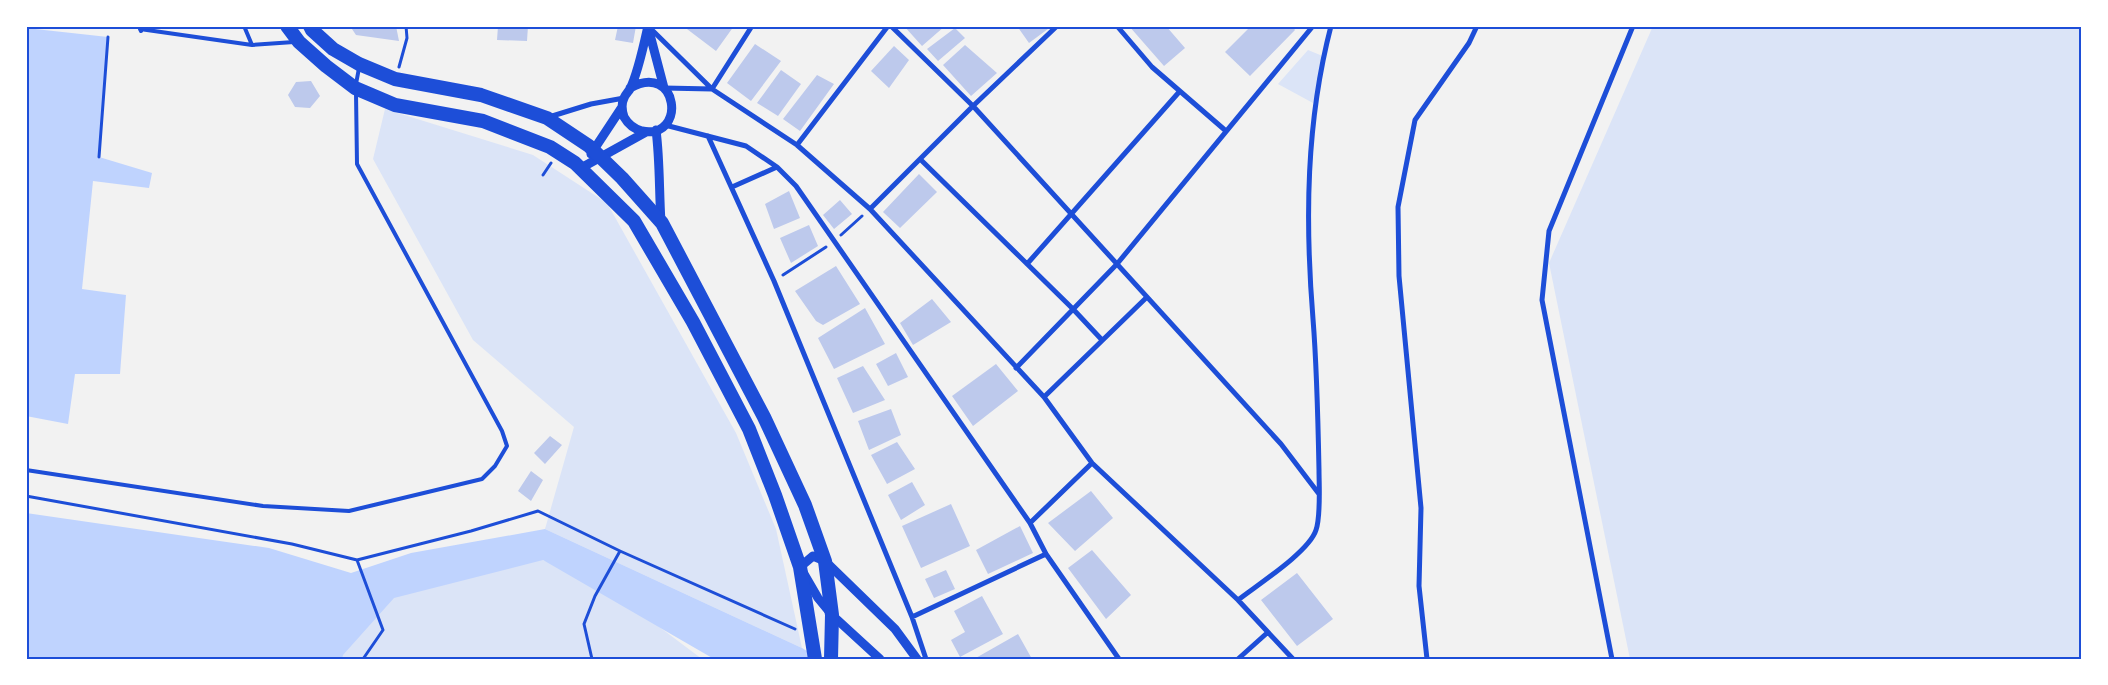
<svg xmlns="http://www.w3.org/2000/svg" width="2108" height="685" viewBox="0 0 2108 685" font-family="Overpass,sans-serif">
	<style>
		.green { fill: #dbe4f7 }
		.water { fill: #bfd3fe }
		.building { fill: #bdc9ec }
		.lines { fill: none; stroke-linecap: round; stroke-linejoin: round }
		.path { stroke: #1d4ed8; stroke-width: 3 }
		.service { stroke: #1d4ed8; stroke-width: 4 }
		.minor { stroke: #1d4ed8; stroke-width: 5 }
		.tertiary { stroke: #1d4ed8; stroke-width: 9 }
		.trunk { stroke: #1d4ed8; stroke-width: 14 }
		.neatline { fill: none; stroke: #1d4ed8; stroke-width: 2 }
	</style>
	<rect width="100%" height="100%" fill="#f2f2f2"/>
	<path class="green" d="M1653,26H2082V659H1630L1549,263Z
		M1308,50L1325,57L1313,103L1278,84Z
		M385,109L533,155L607,203L736,433L776,529L802,648L545,529L574,427L473,340L373,159Z
		M528,554L602,584L702,659H336L384,584Z"/>
	<path class="water" d="M26,28L108,37L99,157L152,173L149,188L93,181L82,289L126,295L120,374H75L68,424L26,416Z
		M26,513L269,548L351,573L411,553L545,529L802,648L820,659H714L543,560L394,598L343,655L342,659H26Z"/>
	<path class="building" d="M350,26H396L399,41L356,35Z
		M498,26H528L527,41L497,40Z
		M618,26H636L633,43L615,40Z
		M683,26H734L716,51Z
		M904,26H945L922,46Z
		M1017,26H1052L1029,43Z
		M1129,26H1166L1185,48L1164,66Z
		M1251,26H1292L1295,30L1250,76L1225,52Z
		M955,28L965,38L938,61L927,49Z
		M755,44L781,61L751,101L727,83Z
		M965,45L997,73L971,96L943,65Z
		M894,46L909,60L889,88L871,71Z
		M781,70L801,84L778,116L757,103Z
		M817,75L834,84L800,131L783,119Z
		M311,81L320,96L310,108L295,107L288,95L296,82Z
		M919,174L937,192L900,228L883,212Z
		M789,191L800,218L774,229L765,204Z
		M840,200L852,214L834,229L823,215Z
		M809,225L818,246L791,263L780,238Z
		M836,266L860,304L823,325L816,321L795,291Z
		M932,299L951,322L913,345L900,323Z
		M865,308L885,344L834,369L818,338Z
		M896,353L908,377L888,386L876,364Z
		M996,364L1018,391L973,426L952,396Z
		M863,366L885,400L853,413L837,378Z
		M891,409L901,435L869,450L858,421Z
		M550,436L562,445L545,464L534,453Z
		M897,442L915,469L887,484L871,455Z
		M531,471L543,480L531,501L518,491Z
		M912,482L925,505L901,520L888,495Z
		M1091,491L1113,518L1075,551L1048,523Z
		M951,504L970,546L921,568L902,526Z
		M1020,526L1033,553L988,574L976,550Z
		M1092,550L1131,595L1106,619L1068,568Z
		M946,570L955,589L934,598L925,579Z
		M1297,573L1333,619L1297,646L1261,600Z
		M982,596L1003,634L960,657L951,640L965,632L954,611Z
		M1018,634L1032,659H974Z"/>
	<g class="lines">
		<path class="path" d="M399,67L407,38L406,26
			M99,157L108,37
			M543,175L551,163
			M841,235L862,216
			M783,275L826,247
			M26,496L292,544L357,560L471,531L538,511L620,551L795,629
			M357,560L383,630L363,659
			M592,659L584,624L595,596L620,551"/>
		<path class="service" d="M244,26L252,45
			M141,31L140,29L252,45L294,42
			M356,84L359,68
			M26,470L263,506L349,511L482,479L495,466L507,446L502,431L357,164L356,93"/>
		<path class="minor" d="M891,26L973,106L1281,444L1319,494
			M1117,26L1152,67L1226,131
			M650,28L712,89L752,26
			M664,88L712,89L797,145L870,209L1044,397L1092,463L1238,600L1293,659
			M549,117L591,104L624,98
			M665,125L746,146L777,167L796,186L1030,523L1046,554L1119,659
			M708,136L774,281L912,617L926,659
			M797,145L888,26
			M920,159L1073,309L1102,340
			M732,187L777,167
			M870,209L973,106L1057,26
			M1027,264L1180,91
			M1016,368L1117,264L1313,26
			M1044,397L1147,297
			M1030,523L1092,463
			M1238,600C1257,585 1309,552 1316,530C1321,516 1319,485 1319,470C1318,419 1317,369 1313,319C1305,220 1306,122 1331,26
			M912,617L1046,554
			M1238,659L1267,633
			M1427,659L1419,586L1421,508L1399,276L1398,207L1415,120L1469,43L1477,26
			M1612,659L1542,300L1549,231L1633,26"/>
		<path class="tertiary" d="M648,27L664,88
			M630,88C679,61 687,140 642,131C634,129 628,124 624,117C622,111 621,104 624,98C625,95 628,92 630,89C638,73 644,44 648,26
			M656,130C660,161 659,192 661,222
			M591,154L622,107
			M581,168L646,132
			M880,659L832,615L818,598L800,567L813,556L825,561L895,629L917,659"/>
		<path class="trunk" d="M287,26L299,42L326,66L355,88L395,105L483,121L550,147L575,163L634,221L693,322L749,429L775,495L800,567L815,659
			M310,26L312,30L333,49L359,64L395,79L481,95L547,118L589,146L622,178L662,223L764,417L805,505L825,561L832,615L831,659"/>
	</g>
	<rect width="2108" height="685" fill="none" stroke="#ffffff" stroke-width="55"/>
	<rect x="28" y="28" width="2052" height="630" class="neatline"/>
</svg>
